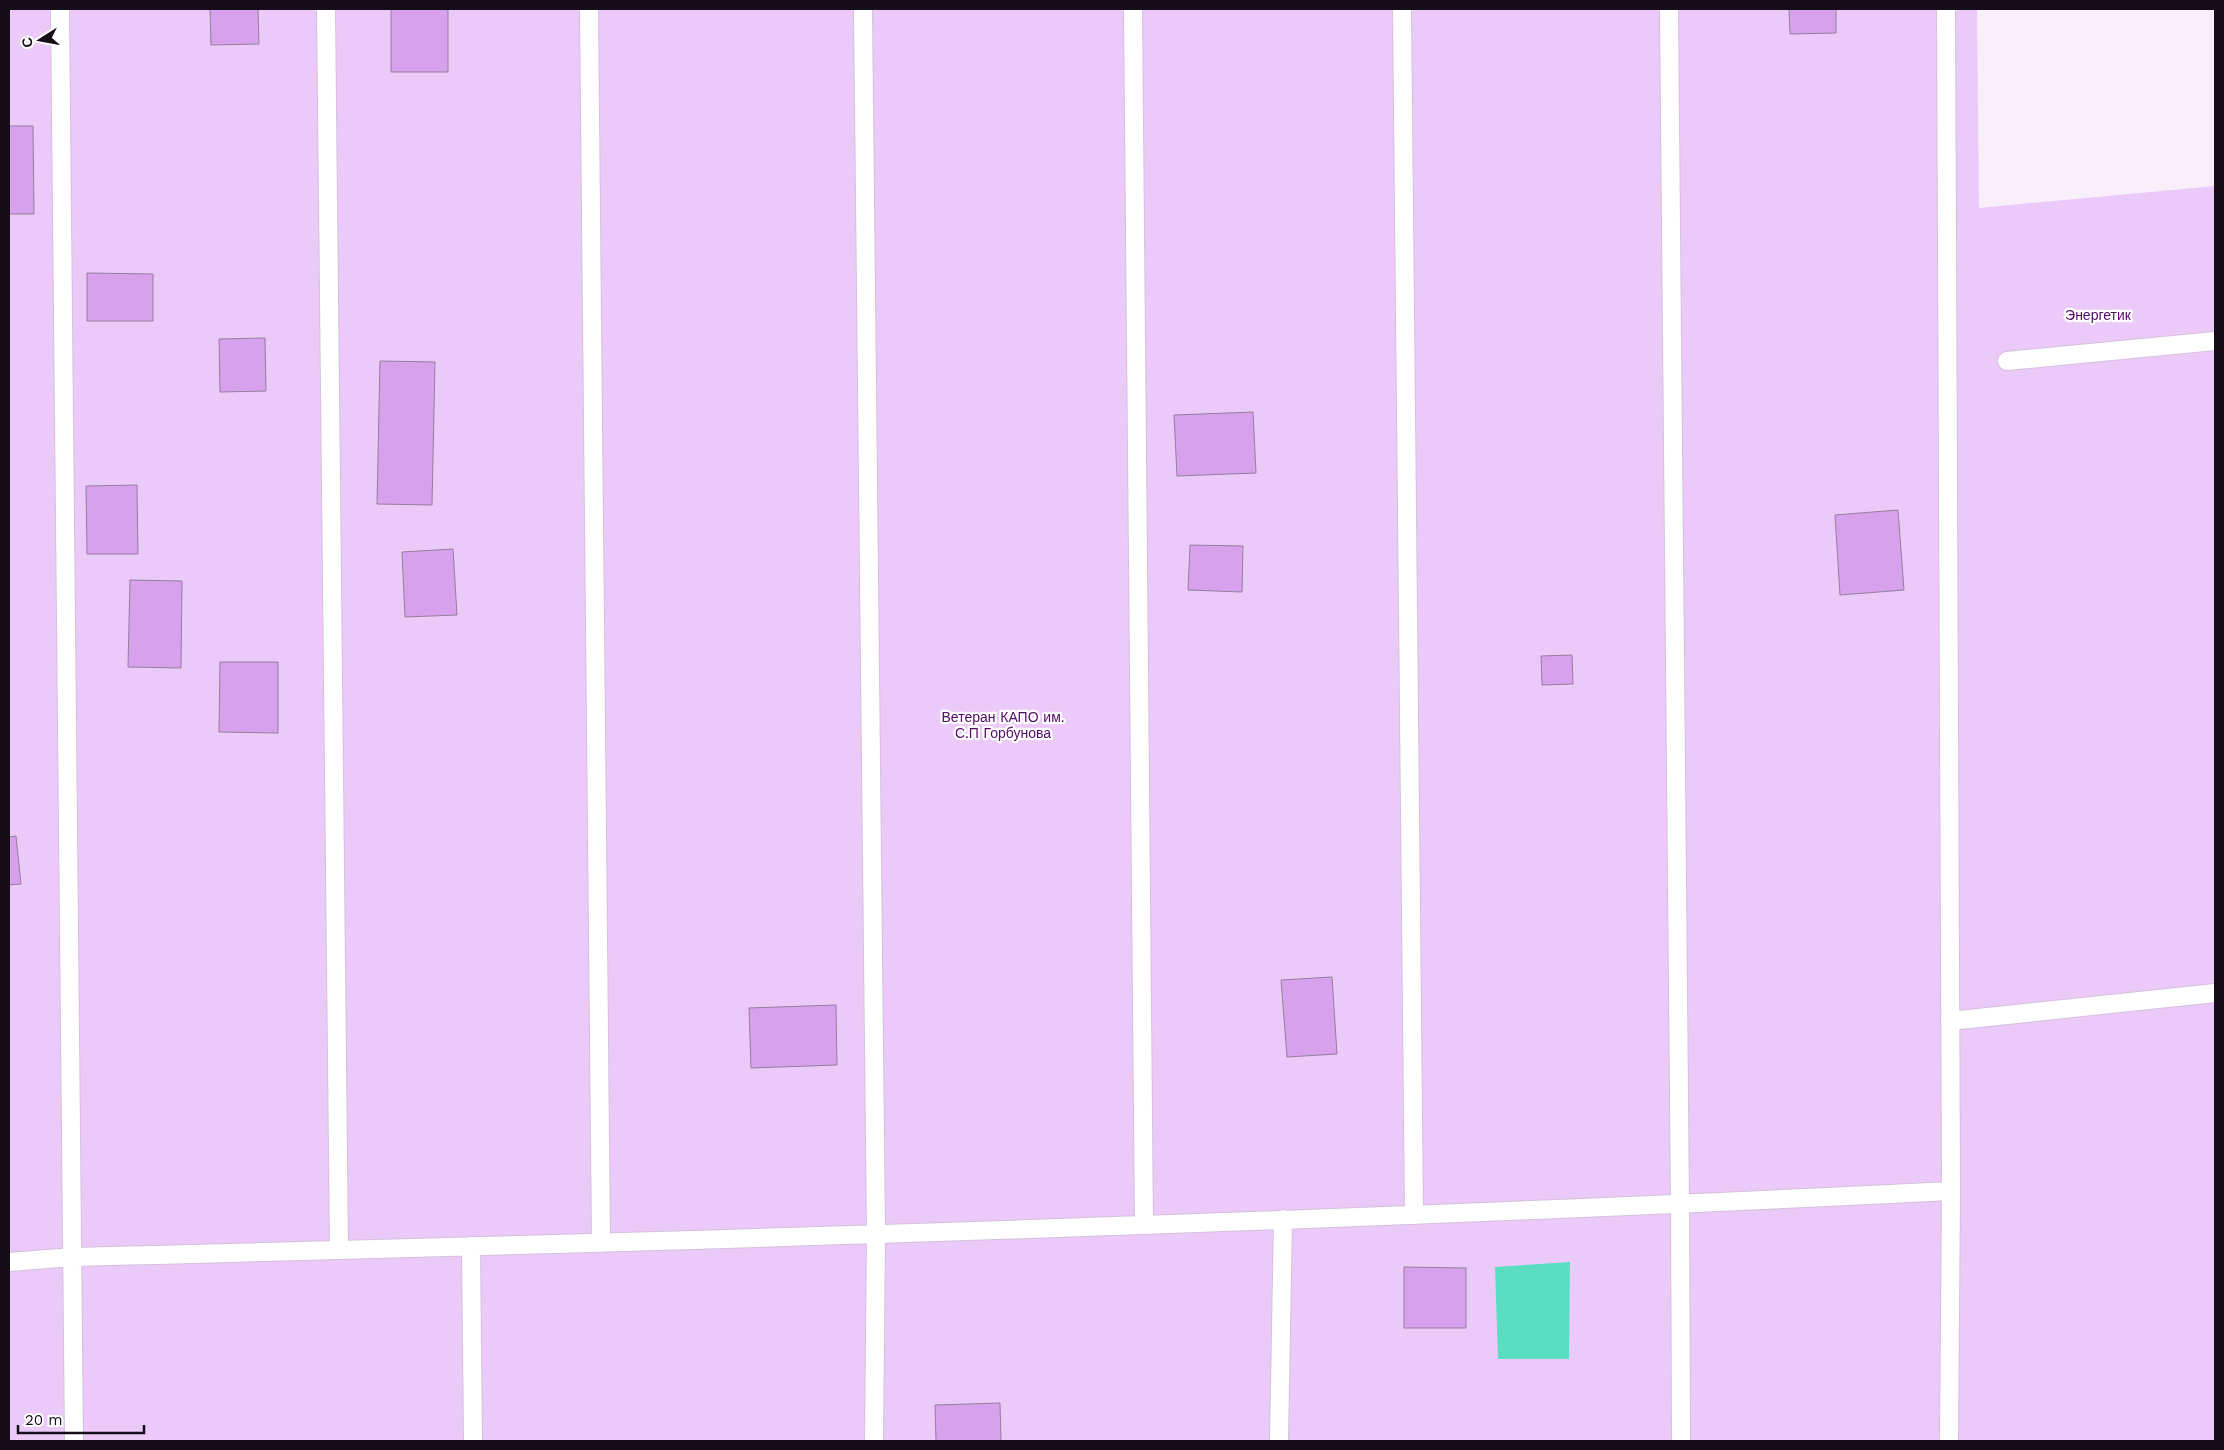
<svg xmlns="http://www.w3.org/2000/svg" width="2224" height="1450" viewBox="0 0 2224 1450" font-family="'Work Sans',sans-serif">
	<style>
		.green { fill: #ebcaf9 }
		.water { fill: #5addc3 }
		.building { fill: #d7a1ed; stroke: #92809a }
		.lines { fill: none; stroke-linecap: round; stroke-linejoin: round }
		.lane-casing { stroke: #d4c0dc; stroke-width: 20 }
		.lane { stroke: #fff; stroke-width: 18 }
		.labels { text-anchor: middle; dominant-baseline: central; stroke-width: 4.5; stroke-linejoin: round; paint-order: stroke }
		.park-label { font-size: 14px; fill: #510a68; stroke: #fff }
	</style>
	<rect width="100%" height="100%" fill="#f8effb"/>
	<path class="green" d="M9,9H1977L1979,208L2215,186V1441H9Z"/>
	<path class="water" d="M1570,1262L1569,1359H1498L1495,1267Z"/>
	<path class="building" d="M210,9H258L259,44L211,45Z
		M391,9H448V72H391Z
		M1789,9H1836V33L1790,34Z
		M9,126H33L34,214H9Z
		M87,273L153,274V321H87Z
		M265,338L266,391L220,392L219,339Z
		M380,361L435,362L432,505L377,504Z
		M1253,412L1256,473L1177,476L1174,415Z
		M137,485L138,554H87L86,486Z
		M1898,510L1904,590L1840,595L1835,515Z
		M1190,545L1243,546L1242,592L1188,590Z
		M453,549L457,615L405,617L402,552Z
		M130,580L182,581L181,668L128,667Z
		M1572,655L1573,684L1542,685L1541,656Z
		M220,662H278V733L219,732Z
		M16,836L21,884L9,885V837Z
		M1332,977L1337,1054L1287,1057L1281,980Z
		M836,1005L837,1065L751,1068L749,1008Z
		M1404,1267L1466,1268V1328H1404Z
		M1000,1403L1001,1441H936L935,1405Z"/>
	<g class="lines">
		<defs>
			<path id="lane" d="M60,9L74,1441
				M326,9L339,1250
				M589,9L601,1243
				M863,9L876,1235L874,1441
				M1133,9L1144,1225
				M1402,9L1414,1215
				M1669,9L1680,1205L1681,1441
				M1946,9L1951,1191L1949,1441
				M2007,361L2215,341
				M1950,1021L2215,993
				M471,1246L473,1441
				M9,1262L73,1257C699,1241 1325,1222 1951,1191
				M1279,1441L1283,1219"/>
		</defs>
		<use href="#lane" class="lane-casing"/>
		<use href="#lane" class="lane"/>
	</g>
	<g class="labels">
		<g class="park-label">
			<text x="2098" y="315">Энергетик</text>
			<text x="1003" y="717">Ветеран КАПО им.<tspan x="1003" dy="16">С.П Горбунова</tspan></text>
		</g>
	</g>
	<rect width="2224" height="1450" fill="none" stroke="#150e18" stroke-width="20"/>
	<g transform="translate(40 40) rotate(259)" stroke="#ffffff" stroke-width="4" paint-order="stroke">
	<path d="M0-4L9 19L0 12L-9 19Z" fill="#150e18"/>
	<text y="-8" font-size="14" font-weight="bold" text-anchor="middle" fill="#150e18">С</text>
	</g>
	<path d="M18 1425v8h126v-8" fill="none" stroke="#150e18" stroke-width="2.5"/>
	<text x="25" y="1425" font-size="15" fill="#150e18" stroke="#ffffff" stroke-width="4" paint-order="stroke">20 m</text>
</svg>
